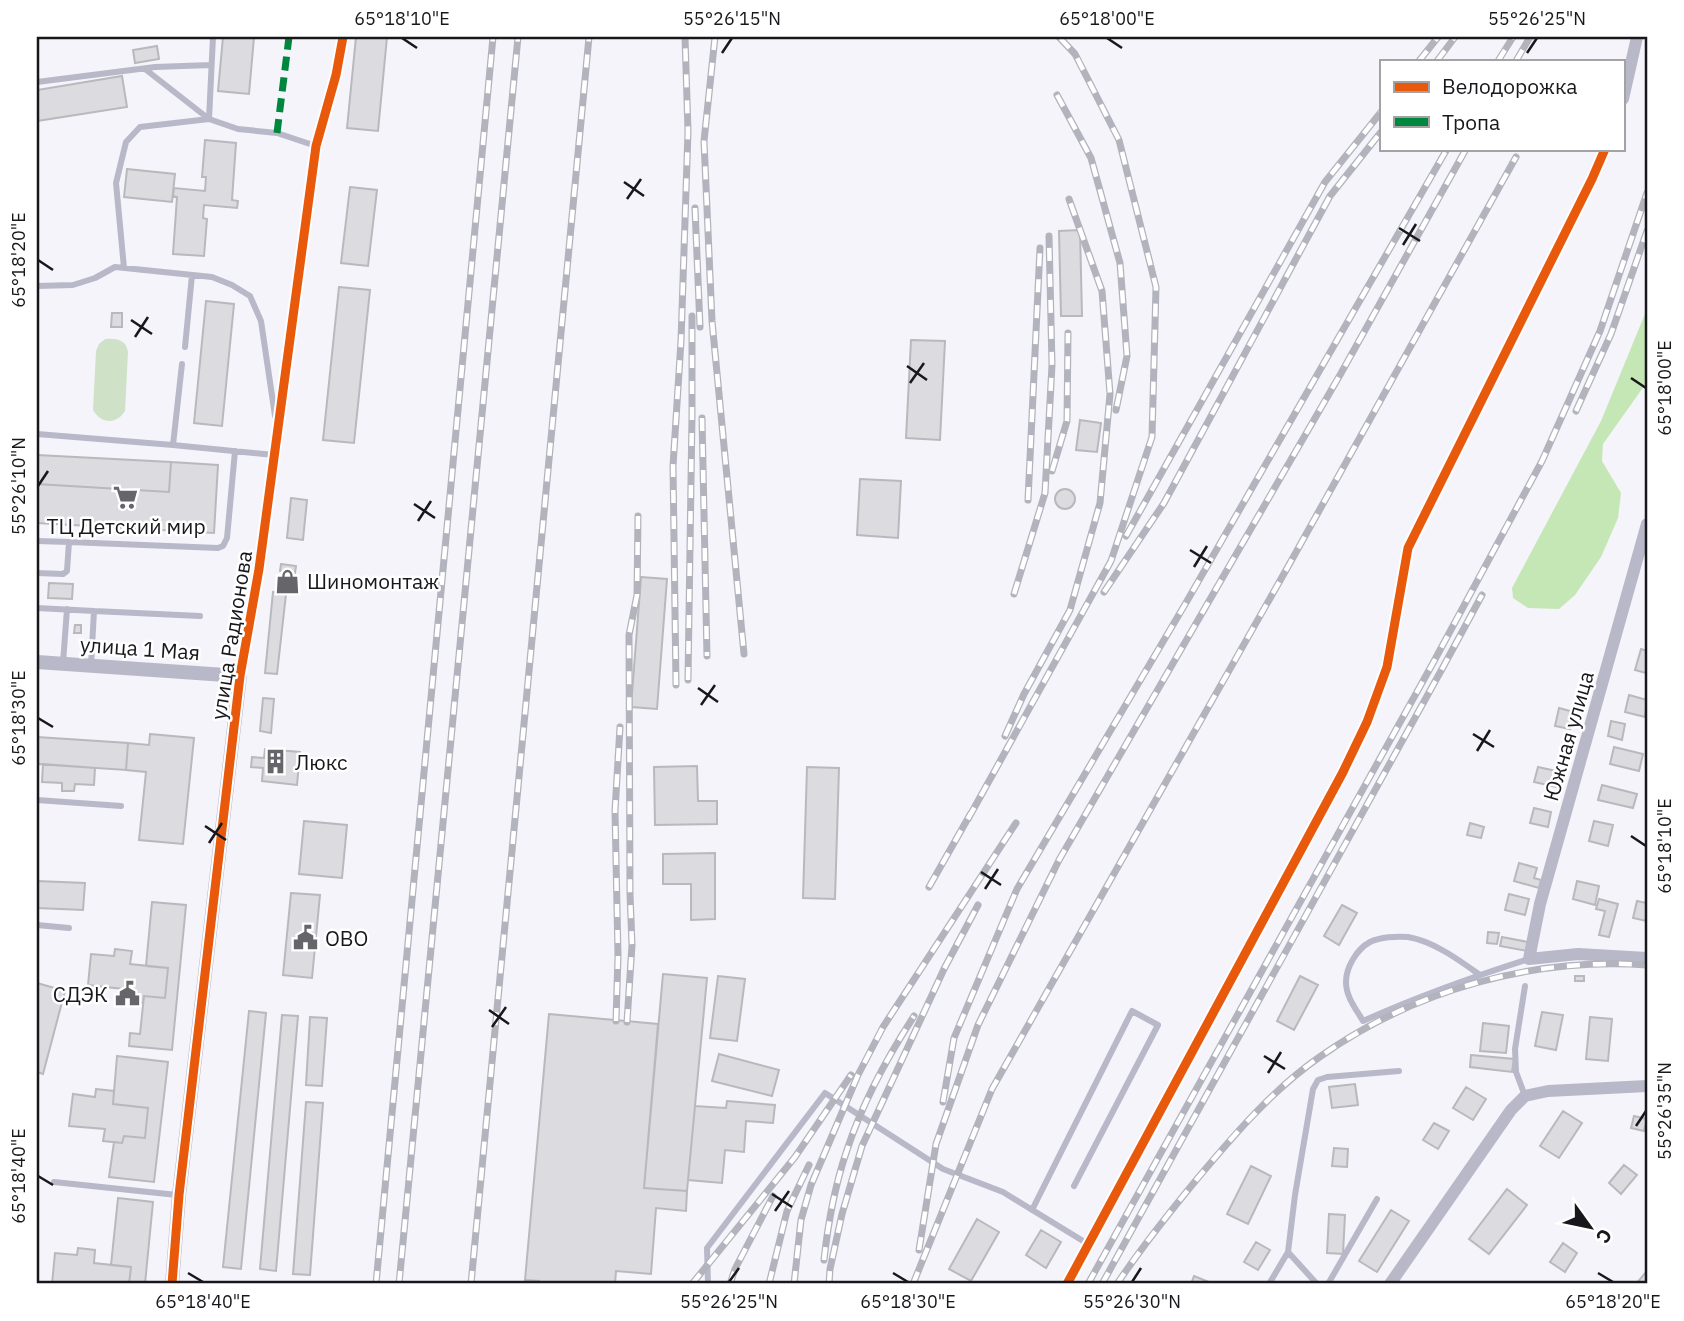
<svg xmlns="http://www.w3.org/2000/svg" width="1684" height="1321" viewBox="0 0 1684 1321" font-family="'IBM Plex Sans',sans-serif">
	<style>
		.green { fill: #cfe2c8 }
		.water { fill: #c5e7b6 }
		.building { fill: #dbdbe0; stroke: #b9b9bd; stroke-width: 2 }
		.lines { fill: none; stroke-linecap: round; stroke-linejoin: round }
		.service { stroke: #b8b8c9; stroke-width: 6 }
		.minor { stroke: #b8b8c9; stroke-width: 12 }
		.tertiary { stroke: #b8b8c9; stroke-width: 14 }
		.rail-casing { stroke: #b3b3bd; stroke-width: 7 }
		.rail { stroke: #fff; stroke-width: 4.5; stroke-dasharray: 13; stroke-linecap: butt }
		.quiet { stroke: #00873e; stroke-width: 7; stroke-dasharray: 14 7; stroke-linecap: butt }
		.cycleway-casing { stroke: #fff; stroke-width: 13 }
		.cycleway { stroke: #e8590c; stroke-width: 9 }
		.ticks { fill: none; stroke: #18181c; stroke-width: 2.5 }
		.labels { text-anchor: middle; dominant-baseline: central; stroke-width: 5; stroke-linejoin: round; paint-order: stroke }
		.poi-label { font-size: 21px; fill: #18181c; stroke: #fff; text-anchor: start }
		.street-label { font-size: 21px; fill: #18181c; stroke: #fff }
		.neatline { fill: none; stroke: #18181c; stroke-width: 2.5 }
		.ticks-label { font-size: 18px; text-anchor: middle; fill: #18181c }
	</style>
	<rect width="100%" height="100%" fill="#f4f4fa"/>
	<path class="green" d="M105,339C117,338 126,340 128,352L125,411C116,425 101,424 93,410L96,351L99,344Z"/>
	<path class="water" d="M1647,309V382L1603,444L1602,461L1621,493L1618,518L1601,557L1575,595L1559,609L1528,608L1513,598L1512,588L1601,421Z"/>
	<path class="building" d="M223,37H254L249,94L218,91Z
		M356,37H387L378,131L347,128Z
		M157,46L159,59L135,63L133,50Z
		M122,76L127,107L37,121V90Z
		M205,140L236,143L232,200L238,201L237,208L204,205L203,218L207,219L204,256L173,254L177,197L173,196L174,188L205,191L206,177H202Z
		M127,169L175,174L172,202L124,197Z
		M350,187L377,190L368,266L341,263Z
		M1080,230L1082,316H1061L1059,231Z
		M339,287L370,290L354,443L323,440Z
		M206,301L234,304L222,426L194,423Z
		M112,313H122V327H111Z
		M911,340L945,341L940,440L906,438Z
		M1080,420L1101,423L1097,452L1076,450Z
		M37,455L171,462L169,492L37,484Z
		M171,462L218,465L214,533L37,523V484L169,492Z
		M860,479L901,481L898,538L857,535Z
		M1055 499a10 10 0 1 1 20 0a10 10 0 1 1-20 0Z
		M291,498L307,500L303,540L287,538Z
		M281,564L296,566L295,573L280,571Z
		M641,577L667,579L657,709L631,707Z
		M49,583L73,584L72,599L48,598Z
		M273,592L286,594L277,674L265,673Z
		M75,625H81V633H74Z
		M1641,649L1647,651L1646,673L1635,670Z
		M1629,695L1647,700L1645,717L1625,712Z
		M263,698L274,699L271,733L260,731Z
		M1559,708L1574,712L1570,729L1555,726Z
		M1611,721L1625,724L1622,740L1608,736Z
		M150,734L194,738L183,844L139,840L146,772L126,770L128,743L149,745Z
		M37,737L128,743L126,770L37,764Z
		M1614,747L1643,754L1639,771L1610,764Z
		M265,749L300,752L297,785L262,781L263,768L251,767L252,757L264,758Z
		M43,764L95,768L94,785L75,784L74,791H62V783L42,782Z
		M697,766L698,801H717V824L655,825L654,767Z
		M807,767L839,768L835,899L803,898Z
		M1538,767L1561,772L1557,787L1534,782Z
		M1602,785L1637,794L1633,808L1598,800Z
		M1534,808L1551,812L1548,827L1530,823Z
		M304,821L347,825L342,878L299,874Z
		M1594,821L1613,825L1608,846L1589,841Z
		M1470,823L1484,827L1481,838L1467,835Z
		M715,853V919L691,920V884H663V854Z
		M1519,863L1537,868L1534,878L1541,880L1539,888L1514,881Z
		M37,881L85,883L83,910L37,908Z
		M1577,881L1599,886L1595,905L1573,899Z
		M291,893L320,895L312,978L283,975Z
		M1509,894L1529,899L1525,915L1505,910Z
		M1599,899L1618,904L1609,937L1599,935L1605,911L1596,909Z
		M1637,901L1647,903V921L1633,918Z
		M152,902L186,905L172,1050L129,1046L130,1033L140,1034L144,996L165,998L168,968L146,966Z
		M1342,905L1357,913L1339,945L1324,936Z
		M1488,932L1499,933L1497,944L1487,943Z
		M1502,937L1528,942L1527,951L1500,946Z
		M115,949L132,951L130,964L168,968L165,998L144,996L143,1003L122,1001L123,989L88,985L91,954L114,956Z
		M663,974L707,978L687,1191L644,1188Z
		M718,976L745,979L737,1041L710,1038Z
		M1300,976L1318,985L1294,1030L1277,1021Z
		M1575,976H1584V981H1575Z
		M37,983L65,991L43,1074L37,1072Z
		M249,1011L266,1013L241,1269L223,1267Z
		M1542,1012L1563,1015L1556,1050L1535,1046Z
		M549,1014L658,1024L644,1188L687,1191L686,1211L656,1208L651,1274L616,1271L615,1284H539V1281L525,1280Z
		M282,1015L298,1016L276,1271L260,1269Z
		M310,1017L327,1018L322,1086L306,1085Z
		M1590,1017L1612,1019L1608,1061L1586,1059Z
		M1483,1023L1509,1026L1506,1053L1480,1051Z
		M719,1054L779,1070L772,1096L712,1081Z
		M1471,1055L1514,1059L1512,1072L1470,1067Z
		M117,1056L168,1062L154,1182L109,1177L114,1142L122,1143L124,1136L145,1138L148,1108L113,1104Z
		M1355,1084L1358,1105L1332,1108L1329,1087Z
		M1466,1087L1486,1099L1473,1120L1453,1108Z
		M96,1089L114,1091L113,1104L148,1108L145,1138L124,1136L122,1143L103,1141L105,1129L69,1126L73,1094L95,1097Z
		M727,1101L775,1105L773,1123L746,1121L744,1152L725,1150L722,1183L688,1180L695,1106L726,1108Z
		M306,1102L323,1103L310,1275L293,1274Z
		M1563,1111L1582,1123L1559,1158L1540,1146Z
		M1634,1116L1647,1119L1644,1131L1631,1128Z
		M1434,1123L1449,1131L1438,1149L1423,1140Z
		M1334,1148L1348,1149L1347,1167L1332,1166Z
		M1624,1165L1637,1175L1621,1194L1609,1183Z
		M1251,1166L1271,1176L1248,1224L1227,1214Z
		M1507,1189L1527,1205L1489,1254L1469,1239Z
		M118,1198L153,1202L145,1284H129L131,1267L111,1265Z
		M1391,1210L1409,1221L1377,1272L1359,1261Z
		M1329,1214L1345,1215L1343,1254L1327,1253Z
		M977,1219L999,1232L971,1281L949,1269Z
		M1041,1230L1061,1242L1046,1268L1026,1255Z
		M1256,1242L1270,1250L1258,1270L1244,1262Z
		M1563,1243L1577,1253L1565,1272L1550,1262Z
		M78,1248L95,1250L94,1263L131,1267L129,1284H52L55,1253L77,1255Z
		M1646,1272L1647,1284H1636Z
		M1194,1276L1209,1282L1208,1284H1191Z"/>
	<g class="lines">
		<path class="service" d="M213,37L209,119L238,129L277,133L316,146
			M145,69L209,119
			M37,82L155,67L211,65
			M124,268L116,183L126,142L140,127L209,119
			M37,286L73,285L95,278L115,267L212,277L232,285L250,296L261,321L275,416
			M185,347L192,275
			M37,434L173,445L274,455
			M173,445L182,364
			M37,541L69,542L67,571L63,574L37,573
			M69,542L218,548L223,546L227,538L235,451
			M37,608L94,611
			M63,663L67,609
			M91,665L94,611L200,616
			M37,800L121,806
			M37,925L69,928
			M1480,975C1459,960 1433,941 1408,937C1397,936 1380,937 1370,942C1357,949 1346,967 1346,982C1346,997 1356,1009 1363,1021C1417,997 1472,977 1529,959
			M1525,1096L1516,1072L1515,1049L1525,986
			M54,1182L177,1195
			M1032,1210L1132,1011L1158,1025L1074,1186
			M708,1284L707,1248L825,1093L943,1169L1003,1192L1088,1244
			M1269,1284L1288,1252
			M1317,1284L1288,1252L1295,1195L1313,1089L1318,1080L1327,1077L1399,1071
			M1328,1284L1377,1199"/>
		<path class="minor" d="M1623,99L1637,37
			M1647,524L1540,904L1529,959L1578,954L1647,958
			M240,676L259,569L316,146L336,75L343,37
			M1067,1284L1343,772L1367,722L1387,667L1408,548L1592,179L1605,149
			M1390,1284L1511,1110L1525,1096L1548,1091L1647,1086"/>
		<path class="tertiary" d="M37,662L240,676L179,1195L172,1284"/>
		<defs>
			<path id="rail" d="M715,37L704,141L712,321L744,654
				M1419,61L1438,37
				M1437,61L1455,37
				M1498,61L1513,37
				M1516,61L1530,37
				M1057,95L1091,158L1120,263L1127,356L1116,410
				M695,208L700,327
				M1576,411L1611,334L1647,231
				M702,418L707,656
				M1052,471L1067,421L1068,333
				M1028,500L1040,248
				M1126,536L1325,182L1381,112
				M1104,592L1164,503L1330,196L1381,132
				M1014,594L1045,493L1052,365L1049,236
				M688,680L692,415V316
				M676,685L673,466L681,341L688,131L685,37
				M1005,736L1024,694L1070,610L1100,503L1110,394L1102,291L1069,199
				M968,819L1111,561L1152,437L1156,287L1119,140L1075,54L1059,37
				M929,887L971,813
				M616,1021L618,956L615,811L620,727
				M627,1022L632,945L630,894L629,635L637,595L638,516
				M943,1102L954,1038L1017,889L1187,601L1447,149
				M919,1250L936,1144L978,1025L1059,860L1340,375L1466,149
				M824,1260C828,1223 835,1185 847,1150C862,1104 888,1056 914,1016
				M376,1284L493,37
				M399,1284L518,37
				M471,1284L589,37
				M692,1284L795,1157L851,1075
				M730,1284L735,1269L773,1196
				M769,1284L787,1211L809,1165
				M794,1284L801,1220L811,1185L858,1075L883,1027L1016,823
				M829,1284L830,1269L842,1214L862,1146L944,969L978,905
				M913,1284L992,1089L1290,563L1516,157
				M1088,1284L1433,663L1542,461L1600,331L1647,193
				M1102,1284L1442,669L1482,595
				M1117,1284C1141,1248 1169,1213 1197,1179C1234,1135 1273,1089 1321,1056C1415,990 1533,957 1647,965"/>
		</defs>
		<use href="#rail" class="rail-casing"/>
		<use href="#rail" class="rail"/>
		<path class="quiet" d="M277,133L289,37"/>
		<defs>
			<path id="cycleway" d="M172,1284L179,1195L240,676L259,569L316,146L336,75L343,37
				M1067,1284L1343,772L1367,722L1387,667L1408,548L1592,179L1605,149"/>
		</defs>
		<use href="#cycleway" class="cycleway-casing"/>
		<use href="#cycleway" class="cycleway"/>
	</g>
	<path class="ticks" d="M402,38L417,48M1107,38L1122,48M722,53L732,38M1527,53L1537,38M624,182L644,196M627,199L641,179M1399,228L1420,241M1403,245L1416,224M38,260L53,270M131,320L152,334M135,337L148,317M907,366L927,380M1631,378L1646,388M910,383L924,363M38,486L48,471M414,504L435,518M418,521L431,501M1190,550L1211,563M1194,567L1207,546M698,688L718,702M701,705L715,685M38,718L53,727M1473,734L1494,747M1477,751L1490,730M205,826L226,840M1631,836L1646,846M209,843L222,823M981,872L1001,885M985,889L998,869M489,1010L509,1024M492,1027L506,1007M1264,1056L1285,1069M1268,1073L1281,1052M1636,1126L1646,1111M38,1176L53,1185M772,1194L792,1207M775,1211L789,1191M188,1273L203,1282M893,1273L908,1282M1598,1273L1613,1282M729,1282L739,1268M1132,1282L1141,1268"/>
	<defs>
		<symbol id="supermarket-bare" viewBox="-9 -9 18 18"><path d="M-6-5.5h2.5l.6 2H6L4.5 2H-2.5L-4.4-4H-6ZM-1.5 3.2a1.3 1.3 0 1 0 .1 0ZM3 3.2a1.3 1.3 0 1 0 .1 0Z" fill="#65656a" stroke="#fff" stroke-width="2.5" paint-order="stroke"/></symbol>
		<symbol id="shop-bare" viewBox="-9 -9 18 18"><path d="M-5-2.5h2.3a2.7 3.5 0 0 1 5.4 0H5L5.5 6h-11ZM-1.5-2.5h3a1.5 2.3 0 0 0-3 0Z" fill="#65656a" stroke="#fff" stroke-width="2.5" paint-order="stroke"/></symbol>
		<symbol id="building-bare" viewBox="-9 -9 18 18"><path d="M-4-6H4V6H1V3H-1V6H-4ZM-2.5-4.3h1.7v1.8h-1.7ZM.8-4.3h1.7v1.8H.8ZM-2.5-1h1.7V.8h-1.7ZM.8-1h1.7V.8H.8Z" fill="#65656a" stroke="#fff" stroke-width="2.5" paint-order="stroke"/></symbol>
		<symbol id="civic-bare" viewBox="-9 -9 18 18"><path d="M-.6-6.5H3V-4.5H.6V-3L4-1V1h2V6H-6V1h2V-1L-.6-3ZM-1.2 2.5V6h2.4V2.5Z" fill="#65656a" stroke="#fff" stroke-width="2.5" paint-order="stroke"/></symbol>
	</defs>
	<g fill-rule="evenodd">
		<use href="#supermarket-bare" x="108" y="480" width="35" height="35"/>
		<use href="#shop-bare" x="270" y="564" width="35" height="35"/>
		<use href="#building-bare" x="258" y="744" width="35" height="35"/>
		<use href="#civic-bare" x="288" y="920" width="35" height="35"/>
		<use href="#civic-bare" x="110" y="976" width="35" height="35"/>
	</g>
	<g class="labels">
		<g class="poi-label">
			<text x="126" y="526" text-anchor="middle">ТЦ Детский мир</text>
			<text x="307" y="581">Шиномонтаж</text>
			<text x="295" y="762">Люкс</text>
			<text x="325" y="938">OBO</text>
			<text x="108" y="994" text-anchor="end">СДЭК</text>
		</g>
		<g class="street-label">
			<text transform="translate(231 635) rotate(-81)">улица Радионова</text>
			<text transform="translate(140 648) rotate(4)">улица 1 Мая</text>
			<text transform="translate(1568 736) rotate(-74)">Южная улица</text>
		</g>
	</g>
	<rect width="1684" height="1321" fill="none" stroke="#ffffff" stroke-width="77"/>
	<rect x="1380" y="60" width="245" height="91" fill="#ffffff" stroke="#a3a3a4" stroke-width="2"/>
	<rect x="1394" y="82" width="35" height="10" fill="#e8590c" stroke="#a3a3a4" stroke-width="2"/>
	<text x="1442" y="94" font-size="21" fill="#18181c">Велодорожка</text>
	<rect x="1394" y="117" width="35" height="10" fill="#00873e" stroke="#a3a3a4" stroke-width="2"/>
	<text x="1442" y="130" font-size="21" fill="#18181c">Тропа</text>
	<g transform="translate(1590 1227) rotate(123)" stroke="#ffffff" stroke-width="5" paint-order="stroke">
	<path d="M0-5L12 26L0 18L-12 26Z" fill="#18181c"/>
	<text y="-10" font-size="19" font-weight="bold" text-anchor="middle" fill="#18181c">С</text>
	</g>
	<rect x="38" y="38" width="1608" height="1244" class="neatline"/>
	<g class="ticks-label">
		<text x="402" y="25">65°18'10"E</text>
		<text x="732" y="25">55°26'15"N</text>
		<text x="1107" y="25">65°18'00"E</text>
		<text x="1537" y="25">55°26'25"N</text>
		<text transform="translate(19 260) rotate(-90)" y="6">65°18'20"E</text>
		<text transform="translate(1665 388) rotate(-90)" y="6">65°18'00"E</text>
		<text transform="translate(19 486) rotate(-90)" y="6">55°26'10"N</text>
		<text transform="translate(19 718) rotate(-90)" y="6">65°18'30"E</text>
		<text transform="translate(1665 846) rotate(-90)" y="6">65°18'10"E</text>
		<text transform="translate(1665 1111) rotate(-90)" y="6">55°26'35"N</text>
		<text transform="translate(19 1176) rotate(-90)" y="6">65°18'40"E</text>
		<text x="203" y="1308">65°18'40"E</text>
		<text x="729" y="1308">55°26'25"N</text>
		<text x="908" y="1308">65°18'30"E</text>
		<text x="1132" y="1308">55°26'30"N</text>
		<text x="1613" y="1308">65°18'20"E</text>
	</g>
</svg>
